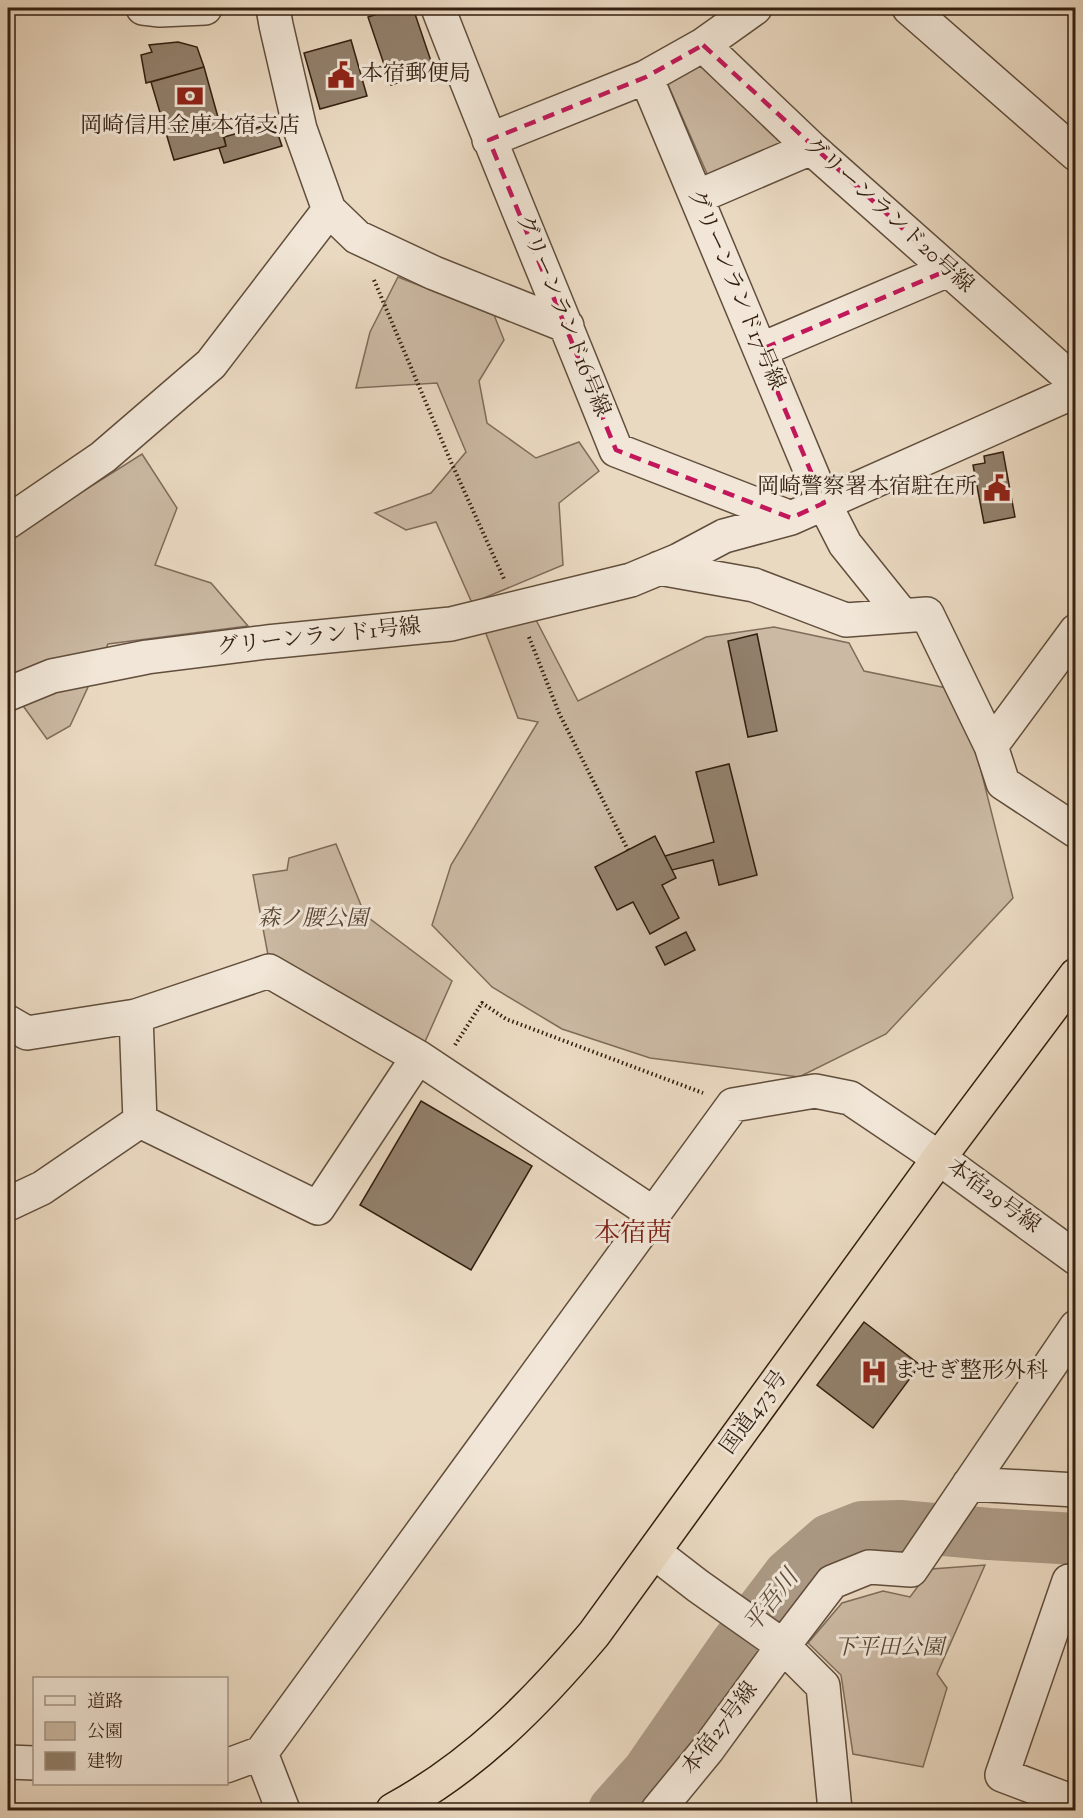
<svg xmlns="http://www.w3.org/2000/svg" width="1083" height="1818" viewBox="0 0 1083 1818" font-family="'Sorts Mill Goudy','Noto Serif JP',serif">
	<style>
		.green { fill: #cbb9a3; stroke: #7f6c5a; stroke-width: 1.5 }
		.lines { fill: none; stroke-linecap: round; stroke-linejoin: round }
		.river { stroke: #ac9a85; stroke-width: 52 }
		.building { fill: #92806c; stroke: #331f10; stroke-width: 1.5 }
		.minor-casing { stroke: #614e3c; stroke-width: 36 }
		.highway-casing { stroke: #331f10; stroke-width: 36 }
		.path { stroke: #331f10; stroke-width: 4; stroke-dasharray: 1.5 3; stroke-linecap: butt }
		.minor { stroke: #f1e6d7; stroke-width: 33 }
		.highway { stroke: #ead9c1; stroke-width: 33 }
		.marked { fill: none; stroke: #c2185b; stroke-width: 4.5; stroke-dasharray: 12 8; stroke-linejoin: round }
		.labels { text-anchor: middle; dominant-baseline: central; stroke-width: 6; stroke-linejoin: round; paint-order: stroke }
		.poi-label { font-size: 22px; fill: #331f10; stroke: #f1e6d7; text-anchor: start }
		.street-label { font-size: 22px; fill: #331f10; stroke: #f1e6d7 }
		.park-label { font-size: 22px; font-style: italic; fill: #594635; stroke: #f1e6d7 }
		.water-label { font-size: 24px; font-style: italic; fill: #5d4a39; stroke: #f1e6d7 }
		.quarter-label { font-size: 26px; fill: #7a1f14; stroke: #f1e6d7 }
	</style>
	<rect width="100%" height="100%" fill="#ead9c1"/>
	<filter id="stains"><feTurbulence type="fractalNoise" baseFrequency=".00333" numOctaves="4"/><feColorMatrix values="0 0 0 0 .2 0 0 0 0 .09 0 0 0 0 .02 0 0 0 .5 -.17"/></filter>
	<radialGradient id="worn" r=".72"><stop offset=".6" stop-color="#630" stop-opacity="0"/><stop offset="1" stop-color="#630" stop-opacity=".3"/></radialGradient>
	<path class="green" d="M698,61L782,143L708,176L666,80Z
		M398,277L494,315L504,340L479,381L487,423L536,458L579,442L599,471L559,503L563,565L472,603L436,522L406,530L375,513L431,493L466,452L437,383L356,388L370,332Z
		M142,454L177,508L155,565L211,583L248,626L108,644L70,726L47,739L8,685V548L17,533Z
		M535,618L578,701L706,637L774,627L849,643L864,671L961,691L1013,898L886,1034L799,1077L650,1058L562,1029L492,987L432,925L451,865L538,722L518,718L485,631Z
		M336,844L365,915L452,981L424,1044L268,955L253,875L287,870L289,858Z
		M985,1565L937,1674L947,1688L923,1767L853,1754L841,1675L808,1643L842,1603L883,1591L910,1597L931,1569Z"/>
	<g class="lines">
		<path class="river" d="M614,1810L648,1772L735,1646L789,1575L829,1540L862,1527L900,1526L989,1534L1076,1539"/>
	</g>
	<path class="building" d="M396,8H413L434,70L391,85L368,17Z
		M351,40L367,96L320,109L304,53Z
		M178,42L197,47L204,67L146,83L141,55L152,52L149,45Z
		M204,67L226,146L174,160L151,82Z
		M274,123L282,146L224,163L219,148L226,146L224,137Z
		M1003,452L1015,517L984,523L973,465L985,463L984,456Z
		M757,634L777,731L748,737L728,641Z
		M729,764L757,875L719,885L713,860L672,870L665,856L714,842L696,772Z
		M655,836L676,878L662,885L679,918L650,934L633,902L617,910L595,867Z
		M686,932L695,950L665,965L656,947Z
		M421,1101L532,1166L471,1270L360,1205Z
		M864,1322L920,1365L873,1428L817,1385Z"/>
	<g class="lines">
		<defs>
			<path id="minor" d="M143,8L160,10L205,8
				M273,8L276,25L300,129L329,210L357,237L434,273L567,326
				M438,8C495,156 557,302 616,450L791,518
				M909,8L1076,154
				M703,45L811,148L1076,383
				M646,77L824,503L845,544L902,615
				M489,140L646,77L703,45L755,8
				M697,197L811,148
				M760,350L948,270
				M8,522L103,457L211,364L329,210
				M659,568L754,585L846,620L927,614L991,746
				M1076,631L991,746L1003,783L1076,831
				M8,694L52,676L147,657L267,642L451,624L631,580L679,560L724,536L791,518L1076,391
				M8,1022L27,1033L136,1016
				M418,1057L318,1208L140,1121L136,1016L269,971L418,1057L654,1214
				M8,1204L42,1188L140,1121
				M969,1484L1076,1490
				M654,1552L698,1586L783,1646L823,1686L835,1810
				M1076,1581H1069L1002,1775L1076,1803
				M261,1753L283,1810
				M8,1762L34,1763
				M226,1766L261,1753L733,1105L815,1091L850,1098L939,1158L1076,1258
				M658,1810L708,1749L783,1646L832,1582L869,1567L911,1570L1076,1327"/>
			<path id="highway" d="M393,1810C474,1766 535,1704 594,1634L939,1158L1076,975"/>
		</defs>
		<use href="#minor" class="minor-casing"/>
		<use href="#highway" class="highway-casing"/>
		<path class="path" d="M374,280L451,462L505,581
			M529,637L559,713L628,850
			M455,1045L482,1003L506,1019L703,1093"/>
		<use href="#minor" class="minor"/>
		<use href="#highway" class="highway"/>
	</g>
	<path class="marked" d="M703,45L948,270L760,350L824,503L791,518L616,450L489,140L646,77Z"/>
	<defs>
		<symbol id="civic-bare" viewBox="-9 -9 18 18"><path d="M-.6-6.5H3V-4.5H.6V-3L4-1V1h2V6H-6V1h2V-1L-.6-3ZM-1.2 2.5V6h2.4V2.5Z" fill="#8f2418" stroke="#f1e6d7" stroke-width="2.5" paint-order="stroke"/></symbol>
		<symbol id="bank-bare" viewBox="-9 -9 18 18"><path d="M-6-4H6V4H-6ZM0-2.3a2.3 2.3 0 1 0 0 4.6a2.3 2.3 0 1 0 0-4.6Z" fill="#8f2418" stroke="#f1e6d7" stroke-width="2.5" paint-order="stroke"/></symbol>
		<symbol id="hospital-bare" viewBox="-9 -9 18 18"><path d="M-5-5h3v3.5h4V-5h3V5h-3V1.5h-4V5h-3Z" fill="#8f2418" stroke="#f1e6d7" stroke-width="2.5" paint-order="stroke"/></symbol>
	</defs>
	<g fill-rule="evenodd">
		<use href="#civic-bare" x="322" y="56" width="38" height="38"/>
		<use href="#bank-bare" x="171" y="77" width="38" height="38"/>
		<use href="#civic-bare" x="978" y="469" width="38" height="38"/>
		<use href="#hospital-bare" x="855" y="1353" width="38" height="38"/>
	</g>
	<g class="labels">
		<g class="poi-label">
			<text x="361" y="75">本宿郵便局</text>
			<text x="190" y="127" text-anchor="middle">岡崎信用金庫本宿支店</text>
			<text x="977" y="488" text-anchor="end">岡崎警察署本宿駐在所</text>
			<text x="894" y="1372">ませぎ整形外科</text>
		</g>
		<g class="street-label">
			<text transform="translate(888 216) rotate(42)">グリーンランド20号線</text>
			<text transform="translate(735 290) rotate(67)">グリーンランド17号線</text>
			<text transform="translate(562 316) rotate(68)">グリーンランド16号線</text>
			<text transform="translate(319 638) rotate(-6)">グリーンランド1号線</text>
			<text transform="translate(993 1197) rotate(36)">本宿29号線</text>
			<text transform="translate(755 1413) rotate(-54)">国道473号</text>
			<text transform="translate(721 1729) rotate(-53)">本宿27号線</text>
		</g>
		<g class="park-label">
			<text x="313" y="920">森ノ腰公園</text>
			<text x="889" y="1649">下平田公園</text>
		</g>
		<g class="water-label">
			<text transform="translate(772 1602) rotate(-52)">平吾川</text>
		</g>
		<g class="quarter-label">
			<text x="633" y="1234">本宿茜</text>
		</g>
	</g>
	<rect width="1083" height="1818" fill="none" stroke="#ead9c1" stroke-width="30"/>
	<rect x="9" y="9" width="1065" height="1800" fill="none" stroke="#331f10" stroke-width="3"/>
	<rect x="15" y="15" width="1053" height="1788" fill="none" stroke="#331f10" stroke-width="1.5"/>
	<rect x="33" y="1677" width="195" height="108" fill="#f1e6d7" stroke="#a59687" stroke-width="1.5"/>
	<rect x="45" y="1696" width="30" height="9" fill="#f1e6d7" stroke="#a59687" stroke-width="1.5"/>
	<text x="87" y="1707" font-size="18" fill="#331f10">道路</text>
	<rect x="45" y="1722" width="30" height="18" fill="#cbb9a3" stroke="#a59687" stroke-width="1.5"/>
	<text x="87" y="1737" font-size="18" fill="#331f10">公園</text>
	<rect x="45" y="1752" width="30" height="18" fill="#92806c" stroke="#a59687" stroke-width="1.5"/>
	<text x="87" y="1767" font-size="18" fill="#331f10">建物</text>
	<rect width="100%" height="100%" filter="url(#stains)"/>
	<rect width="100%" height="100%" fill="url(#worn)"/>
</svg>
